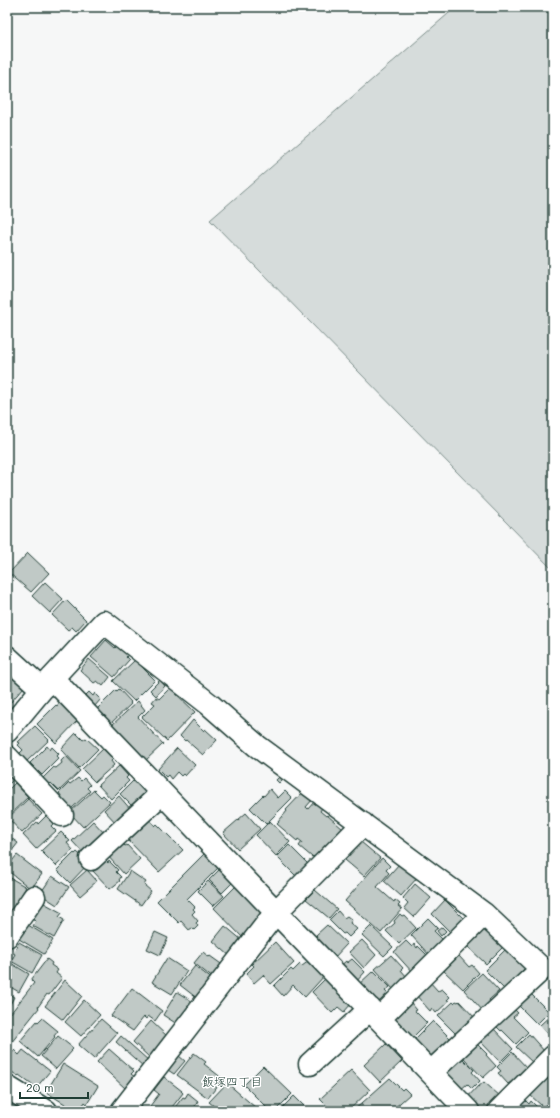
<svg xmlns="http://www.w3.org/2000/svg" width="560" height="1118" viewBox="0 0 560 1118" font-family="Mali,'Klee One',sans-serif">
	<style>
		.green { fill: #d6dcdb; stroke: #7a8c88 }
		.building { fill: #c0c9c6; stroke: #1f3d34 }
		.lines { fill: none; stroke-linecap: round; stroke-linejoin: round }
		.minor-casing { stroke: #1f3d34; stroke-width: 25 }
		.minor { stroke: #fff; stroke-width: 22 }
		.labels { text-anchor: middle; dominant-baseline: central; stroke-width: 3; stroke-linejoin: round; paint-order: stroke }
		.neighbourhood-label { font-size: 12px; fill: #1f3d34; stroke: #fff }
	</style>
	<rect width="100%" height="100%" fill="#f6f7f7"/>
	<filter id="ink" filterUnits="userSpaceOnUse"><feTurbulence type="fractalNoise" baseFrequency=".025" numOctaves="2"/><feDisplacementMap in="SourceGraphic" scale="8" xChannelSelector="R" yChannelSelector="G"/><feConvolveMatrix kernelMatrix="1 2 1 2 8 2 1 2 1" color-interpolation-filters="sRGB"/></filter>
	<g filter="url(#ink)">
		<path class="green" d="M456,7H553V570L210,220Z"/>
		<path class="building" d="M28,553L49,573L31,592L9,573Z
			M45,582L63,599L50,613L32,596Z
			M66,600L86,620L76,631L72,627L68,630L52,615Z
			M106,640L115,648L118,645L128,655L126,657L129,660L114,677L91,657Z
			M89,659L110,677L103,686L97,681L94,683L80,670Z
			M135,660L155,680L134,701L113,681Z
			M7,672L24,687L10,703L7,701Z
			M160,680L165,686L156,696L150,690Z
			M170,688L195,712L167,741L142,717L155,704L152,702L156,697L159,699Z
			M119,689L131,702L130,703L131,704L110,724L96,710L116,690L117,691Z
			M89,692L93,696L95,693L101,699L94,707L83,698Z
			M138,701L145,710L138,717L163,744L145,761L112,725Z
			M60,702L78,720L56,743L37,724L56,705L57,706Z
			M193,720L204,731L205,729L217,740L203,755L186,740L185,741L180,736Z
			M35,726L49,740L26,762L19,754L23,750L18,745L20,743L18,742Z
			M76,733L83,740L86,738L98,749L79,768L61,749Z
			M47,746L50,750L52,747L59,754L57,756L59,758L42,775L30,763Z
			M177,748L195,765L185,776L183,774L181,776L177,772L171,779L168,775L166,777L158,769Z
			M103,749L113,759L111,761L114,765L95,782L82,769Z
			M66,756L80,771L59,791L51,783L47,787L41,780L54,767L56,768L62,763L61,761Z
			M119,766L128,776L126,778L129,781L111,799L98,785Z
			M7,774L13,780L7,786Z
			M280,776L283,779L279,783L276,780Z
			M78,778L81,781L84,778L90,785L87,788L90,791L70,810L59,799L62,797L59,793L69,783L70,784Z
			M137,779L145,788L143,790L146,793L132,806L120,794L133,781L134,782Z
			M15,783L28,797L7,817V791Z
			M270,789L278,798L285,791L292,798L266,824L250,808L263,795L264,796Z
			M94,790L101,797L103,795L110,802L83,827L71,814V811Z
			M304,791L313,799L306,807L308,809L314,802L322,808L320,811L326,816L327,815L343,829L338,835L337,834L315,858L313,856L312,857L299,846L302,842L298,839L297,841L277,824L279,822H278L287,811L286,810Z
			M119,796L132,811L117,824L104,810Z
			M28,799L42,814L22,833L8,818Z
			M246,813L260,829L238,849L223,833Z
			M47,815L54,823L51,826L56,831L36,849L23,835L37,822L38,824Z
			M148,818L155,826L157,824L183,850L159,872L126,838Z
			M93,821L106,835L85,855L72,841Z
			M270,821L290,842L276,856L256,835Z
			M61,832L70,841L67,843L73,850L56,866L41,851Z
			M7,835L18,843L7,857Z
			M120,841L125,846L127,845L140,859L124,874L106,854Z
			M361,842L380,858L364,876L345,860Z
			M289,845L308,864L296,876L277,857Z
			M77,852L89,863L70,883L57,870L74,853L75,854Z
			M206,852L220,866L187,899L195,907L193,909L195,911L192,914L198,921L196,923L198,926L194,930L192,928L189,930L181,921L179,923L157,901Z
			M17,855L42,874L31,889L7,870V867Z
			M103,858L108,863L109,861L118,870L116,872L121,877L119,880L120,881L110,889L91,869Z
			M382,858L390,866L386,870L389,873L377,887L394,902L395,900L400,904L398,906L402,909L381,933L345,901Z
			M399,864L417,878L401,896L384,881Z
			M222,867L235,880L222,893L209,880Z
			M87,870L97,881L80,896L70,885Z
			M130,871L146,882L144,885L151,891L141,905L118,889Z
			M52,876L69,887L57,905L40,894Z
			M9,877L26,887L11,912L7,910V881Z
			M208,881L224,896L213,906L198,891Z
			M415,884L431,898L414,917L404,908L408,903L403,898Z
			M237,885L266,915L244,939L214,908Z
			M315,890L337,909L329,918L306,899Z
			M445,900L465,920L452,934L432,914Z
			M44,903L62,913L59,917L64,920L54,938L33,926L36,921L33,920L35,916L33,914L41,905L42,906Z
			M338,911L344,918L347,916L352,920L350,923L357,929L349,937L345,933L343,934L329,920Z
			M400,914L402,916L404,915L416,928L399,944L386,931L395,923L394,921Z
			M428,918L438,928L434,931L445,942L430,956L411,935Z
			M28,925L53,940L44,954L19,939Z
			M327,925L347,944L333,959L313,941L317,936L316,935Z
			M225,926L243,941L231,957L213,941Z
			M371,926L393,947L384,956L362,935Z
			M442,927L446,931L441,936L437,931Z
			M484,927L504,946L486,964L466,945Z
			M155,932L168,938L160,955L147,949Z
			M362,940L376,955L364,968L349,952Z
			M406,941L412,947L414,944L417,948L418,946L429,957L413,973L394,952Z
			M19,942L42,955L32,973L11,961L15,954L13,953Z
			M275,942L294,963L271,984L263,975L254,983L246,974L254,966L252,964Z
			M507,948L526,967L504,989L485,970Z
			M203,952L209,957L210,956L224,966L214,979L194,963Z
			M391,955L403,968L401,970L407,977L396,989L394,988L393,989L375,969Z
			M459,956L469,967L472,965L479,973L463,989L444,971Z
			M167,958L187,971L172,994L152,982Z
			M7,959L10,961L9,962L29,974L19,992L7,985Z
			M47,959L52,963L51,965L58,970L56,973L62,978L49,995L47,994L38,1007L39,1008L7,1048V1018L34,983L31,980Z
			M352,959L365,972L355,983L339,967L346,961L347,963Z
			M309,961L325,975L305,997L293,985L283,996L274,986L291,969L293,971L300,964L302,966Z
			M195,966L213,980L198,999L180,985Z
			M374,971L390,987L385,991L390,996L381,1004L378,1001L376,1003L358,985L372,972V973Z
			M482,973L499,991L489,1000L491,1003L483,1011L464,990Z
			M327,977L351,1004L344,1012L338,1007L332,1013L312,992Z
			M65,980L82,996L63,1020L45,1006Z
			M429,981L438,991L442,989L450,997L447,1000L449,1001L436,1013L432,1008L430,1011L415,994Z
			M132,988L162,1011L155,1021L148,1016L146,1019L144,1017L133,1031L111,1016Z
			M177,992L195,1003L177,1024L163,1015Z
			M529,992L549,1012L537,1024L517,1004Z
			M7,993L14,997L7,1010Z
			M84,1000L100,1015L81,1036L65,1022Z
			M456,1001L458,1002L459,1001L476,1019L459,1037L438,1016L453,1002L454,1003Z
			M411,1003L417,1010L415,1011L427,1023L412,1038L394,1020Z
			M513,1008L518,1013L513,1017L528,1032L516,1044L502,1030L501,1031L495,1025Z
			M553,1013V1039L540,1025Z
			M42,1018L58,1031L54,1036L55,1037L38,1057L20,1041L37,1021L38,1022Z
			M101,1019L117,1033L94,1059L78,1045Z
			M151,1021L168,1037L150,1058L133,1042Z
			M433,1021L454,1042L434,1061L412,1042Z
			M493,1028L513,1049L500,1062L480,1041Z
			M529,1034L545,1052L533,1063L516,1047Z
			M58,1036L73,1048L71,1050L72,1051L56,1069L41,1056Z
			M121,1036L149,1061L144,1067L116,1042Z
			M476,1043L487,1054L486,1055L496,1066L483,1078L463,1057Z
			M386,1044L402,1061L380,1082L364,1065Z
			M109,1049L134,1071L131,1074L136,1078L126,1089L97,1062Z
			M14,1050L19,1055L23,1050L50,1071L36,1088L19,1075L18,1076L7,1069V1056L9,1052L11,1054Z
			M512,1052L528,1069L513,1084L511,1082L508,1084L498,1073L501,1071L497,1067Z
			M194,1053L206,1062L204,1064L223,1079L208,1098L177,1075Z
			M179,1056L185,1061L174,1074L168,1070Z
			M462,1058L474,1070L472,1072L480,1081L472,1089L467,1084L459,1091L446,1074Z
			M63,1064L98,1086L87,1104L85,1102L79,1111H76L46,1092Z
			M263,1066L292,1094L275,1111H270L244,1085Z
			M553,1068V1097L543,1107L529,1094Z
			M351,1070L370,1090L348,1111H332L320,1099Z
			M164,1077L182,1091H181L183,1093L169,1111H157L150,1106L159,1094L154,1090Z
			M390,1078L402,1090L404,1088L410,1094L391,1111H353Z
			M484,1082L500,1096L486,1111H478L466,1099L478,1086V1087Z
			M227,1083L256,1108L253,1111H220L209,1102Z
			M188,1093L198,1101L195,1106L199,1109L198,1111H172L183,1097L185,1098Z
			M294,1096L309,1111H279Z
			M523,1098L529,1104L531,1101L540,1110L509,1111Z
			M553,1100V1111H544L543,1109Z
			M403,1105L409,1111H397Z
			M206,1107L210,1111H202Z"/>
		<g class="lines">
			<defs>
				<path id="minor" d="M7,657L42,689
					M52,678L276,912L468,1111
					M7,731L42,689L104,622L209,704L257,746L484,914L542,969L431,1072
					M7,757L62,815
					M91,859L162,793
					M7,936L34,897
					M379,1019L484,914
					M310,1064L370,1009
					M7,1087L46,1111
					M122,1111L276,912L363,824
					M499,1111L553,1057"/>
			</defs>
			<use href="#minor" class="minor-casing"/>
			<use href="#minor" class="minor"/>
		</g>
	</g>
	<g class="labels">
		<g class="neighbourhood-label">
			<text x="232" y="1081">飯塚四丁目</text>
		</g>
	</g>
	<rect width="560" height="1118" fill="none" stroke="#fff" stroke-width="24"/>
	<rect x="12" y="12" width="536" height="1094" fill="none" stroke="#1f3d34" stroke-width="1.5" filter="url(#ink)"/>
	<path d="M20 1092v6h68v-6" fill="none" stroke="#1f3d34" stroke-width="2"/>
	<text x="26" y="1092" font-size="12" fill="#1f3d34" stroke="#ffffff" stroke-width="3" paint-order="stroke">20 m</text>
</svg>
